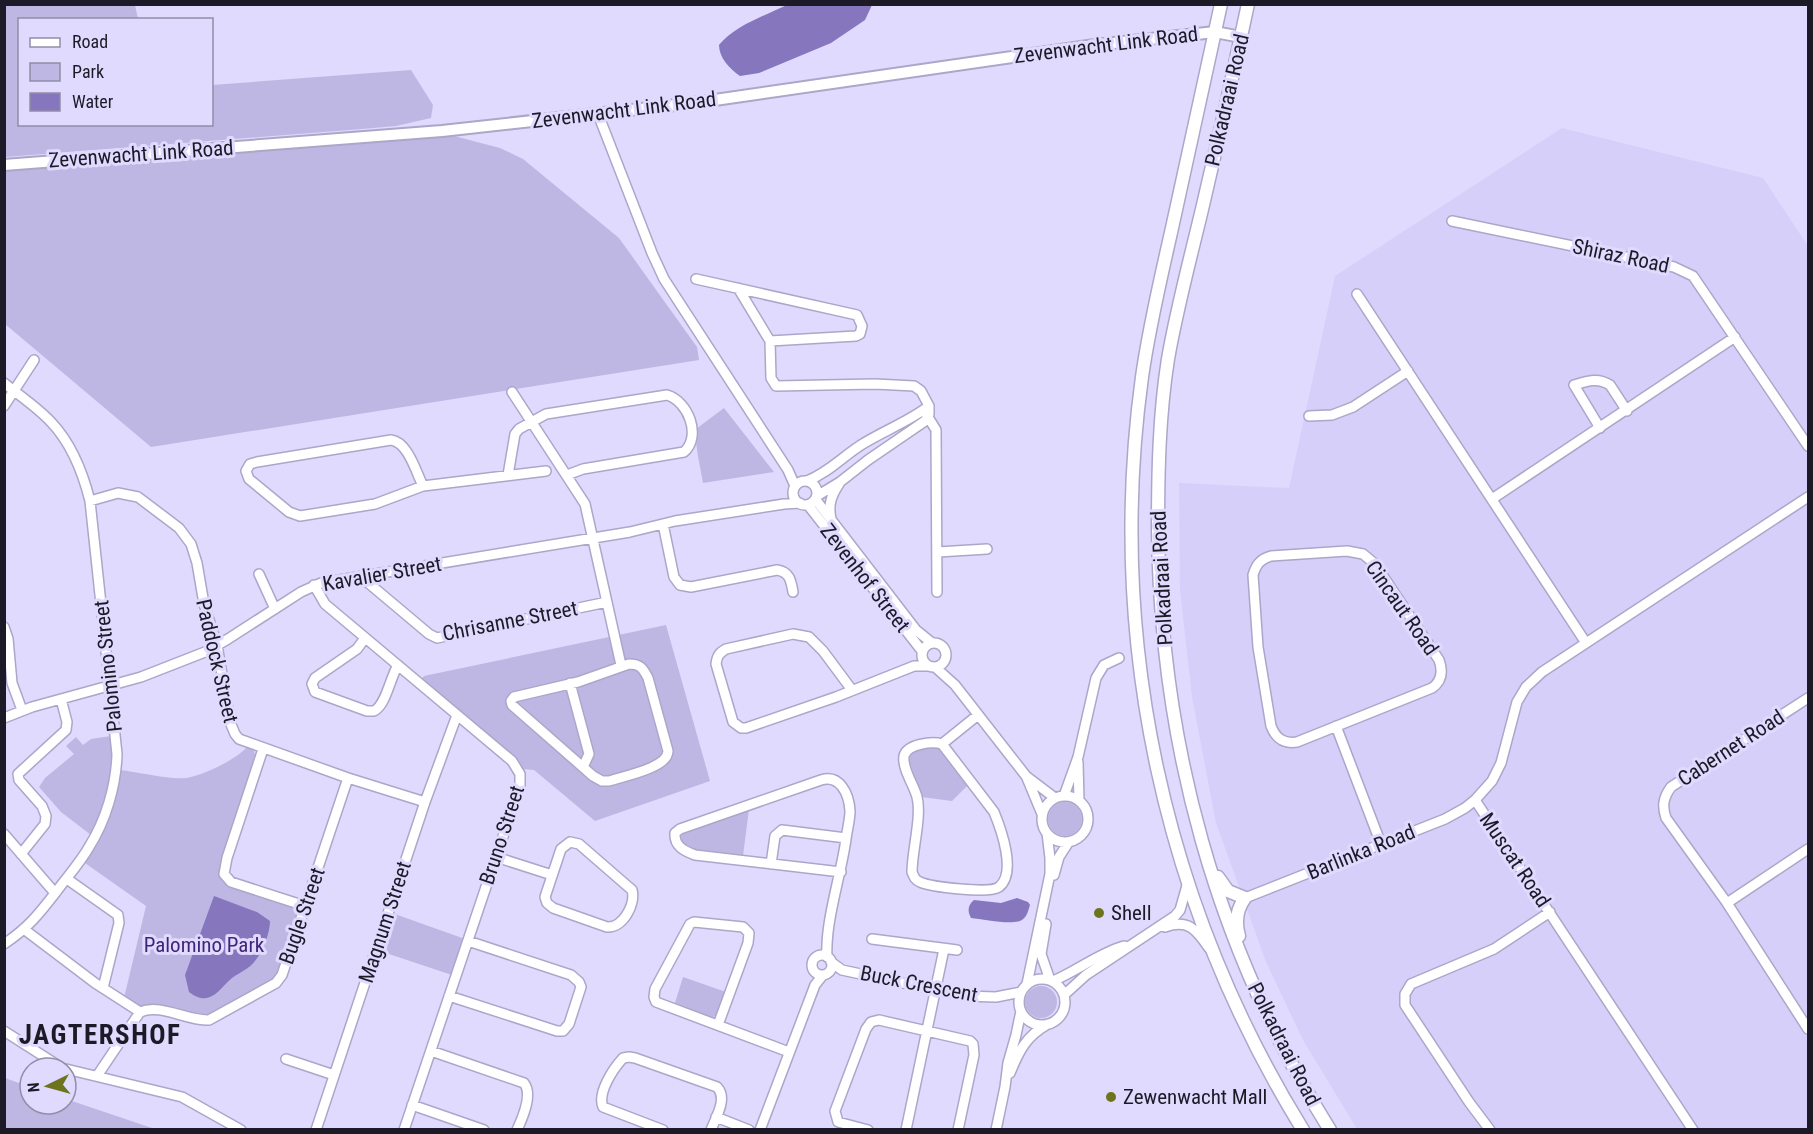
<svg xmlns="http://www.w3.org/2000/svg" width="1813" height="1134" viewBox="0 0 1813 1134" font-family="'Roboto Condensed',sans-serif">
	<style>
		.built { fill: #d6cffa }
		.green { fill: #beb7e4 }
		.water { fill: #8576bd }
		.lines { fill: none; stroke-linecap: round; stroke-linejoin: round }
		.minor-casing { stroke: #aca6c9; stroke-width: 12 }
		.tertiary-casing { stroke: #aca6c9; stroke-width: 14 }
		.secondary-casing { stroke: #aca6c9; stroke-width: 15 }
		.minor { stroke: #fff; stroke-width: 9 }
		.tertiary { stroke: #fff; stroke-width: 10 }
		.secondary { stroke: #fff; stroke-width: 12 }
		.poi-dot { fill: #6d741d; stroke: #e0dafe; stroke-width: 2 }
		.labels { text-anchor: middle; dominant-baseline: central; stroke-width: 6; stroke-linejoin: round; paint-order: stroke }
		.street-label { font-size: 21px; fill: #1c1a27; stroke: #e0dafe }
		.poi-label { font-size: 21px; fill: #1c1a27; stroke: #e0dafe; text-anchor: start }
		.park-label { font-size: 21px; fill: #3f2479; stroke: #e0dafe }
		.district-label { font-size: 27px; font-weight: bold; letter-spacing: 1.5px; fill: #1c1a27; stroke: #e0dafe }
	</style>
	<rect width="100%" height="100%" fill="#e0dafe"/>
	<path class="built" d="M1562,128L1763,178L1808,246V1129H1357L1303,1040L1266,962L1216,823L1192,697L1180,590L1179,483L1289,488L1335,276Z"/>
	<path class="green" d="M5,4L135,5L138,19L20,20V124H212V85L411,70L433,105L431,118L396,126L362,129L5,157Z
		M454,136L500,148L523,159L619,238L697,347L699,360L151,447L5,324V170Z
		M724,408L774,472L703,483C700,464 695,448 696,429Z
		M666,625L710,781L595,821L534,770L523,769L517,760L421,680L424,676Z
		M111,736C113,772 106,802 91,835L61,812L39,787L45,778L74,754L66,746L76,737L83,745L91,739Z
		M929,745H935L940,748L968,785L952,801L921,797L909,760C910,750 920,749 929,745Z
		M247,747L254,751L256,759L220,866V873L292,906L297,911V918L278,974L273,980L207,1017L150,1006L138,1007L124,998L146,906L85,863C103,834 115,803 121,770C136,772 173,780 186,778C202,776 237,759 247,747Z
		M1048 819a17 17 0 1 1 34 0a17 17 0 1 1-34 0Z
		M749,809L743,856L697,851L682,842L681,836L683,832Z
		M392,913L465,939L452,975L380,951Z
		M683,977L726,992L717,1015L711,1018L674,1006Z
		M1025 1002a16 16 0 1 1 32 0a16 16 0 1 1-32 0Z
		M5,1078L30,1087V1104H66V1099L155,1129H5Z"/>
	<path class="water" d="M787,5H872L865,20L831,43L759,73L740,76C730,69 719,58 719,45C736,25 764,16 787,5Z
		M214,896L257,912L270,921C270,933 263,951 255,961C250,968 239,973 232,978C218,990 210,1008 189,992L185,975Z
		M1017,898L1028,902L1030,905C1028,911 1027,918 1020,921C1009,925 983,919 971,918C967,911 968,905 974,900L1001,903Z"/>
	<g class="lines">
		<defs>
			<path id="minor" d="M598,114L652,253L664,279L788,470L795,486
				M1452,221L1674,267L1693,276L1808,446
				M696,279L857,315L862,326L860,334L856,336L770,341
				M738,288L770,341L771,378L776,386L875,384L914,386L921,391L929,406V414L925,421L868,460L840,482L817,496
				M1357,294L1586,643
				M4,383C20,396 37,407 51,422C72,444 83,473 90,501L117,754C116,786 106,820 89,847C80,863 67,877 56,892C39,914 28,928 4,944
				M512,392L585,504L621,665
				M4,406L34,360
				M1309,416L1332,415L1353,407L1408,371
				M928,417L936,430L937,592
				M1600,428L1574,385C1587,381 1598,377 1610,385L1627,411
				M508,475L515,434L519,429L546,414L667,395C688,401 702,436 684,452L583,469L567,475
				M807,481C829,472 841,458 861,445C883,431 908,422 929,406
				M793 493a12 12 0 1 1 24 0a12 12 0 1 1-24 0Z
				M423,486L375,504L300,516L289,512L249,479L246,471L250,464L257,462L391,440C408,442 416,472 423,486L546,471
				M1492,499L1735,337
				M816,500L916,630L932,643
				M90,501L118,493L138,497L179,528L191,544L197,563L204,604L217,645L230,722L235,734L239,739L348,778L425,802
				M808,505L922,651
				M831,519C828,505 831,496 839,484
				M663,524L674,577L680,585L691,587L777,570C790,572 791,581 793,592
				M1347,551L1363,554L1375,564L1439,660C1443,671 1442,681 1432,688L1297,742C1284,744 1276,739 1271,726L1258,647L1253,575C1256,565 1260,559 1271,556Z
				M938,552L987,549
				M259,574L275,609
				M364,576L366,581L429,634L437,638L607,602
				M314,585L325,604L512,761L520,774V786L404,1130
				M4,627L8,639L12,683L22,710
				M365,638L357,649L315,678L312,684L315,692L367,711H374C386,705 390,678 398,665
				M922 655a12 12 0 1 1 24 0a12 12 0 1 1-24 0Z
				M629,664C640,664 643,668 648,678L668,751C668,768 624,776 609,781H602L593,776L512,705L511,701L514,697L578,682Z
				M935,667L955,685L1026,776L1055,798
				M570,683L589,754L583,767
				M852,690L823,651L809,637L793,634L726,649C719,653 717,656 716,664L733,722L741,728H746L836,697L914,666H928
				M1808,698L1671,787C1663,798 1662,806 1666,818L1727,903L1808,849
				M4,718L32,707L141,677L205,652L228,639L301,592L321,583L630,532L675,521L784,504L800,503
				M1336,726L1381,844
				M942,744L994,812C1001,829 1017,873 999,887C990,894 931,887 920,882C915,880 914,877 912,872C912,851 922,816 917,797C914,785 902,769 904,756C907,744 932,741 942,744L978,715
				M263,749L227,858L224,874L231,882L305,906
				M1078,762L1079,801
				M1027,778L1042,814
				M1042 819a23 23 0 1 1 46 0a23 23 0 1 1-46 0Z
				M1064,796L1078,757L1096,678L1104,665L1119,658
				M4,834L55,893
				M570,842L579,844L632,890C636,904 623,928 607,927L553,908L547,903L545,897L561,849Z
				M21,854L45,824L46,816L42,806L19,780L18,774L66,730L67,722L61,699
				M496,857L552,875
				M771,864L775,836L782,830L846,838
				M1054,875L1059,857L1068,843
				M67,879L118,915L119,923L103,988
				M1245,898L1445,819L1465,808L1475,800
				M1727,903L1808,1029
				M1046,924L1041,954L1050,980
				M1165,927C1188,919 1196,929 1209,948
				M25,930L95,983L140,1012
				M872,939L957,950
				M812 965a10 10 0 1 1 20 0a10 10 0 1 1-20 0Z
				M827,957C825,921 841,876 846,839C847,830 850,820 850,811C849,794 840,774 821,780L680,829L675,833C674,846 684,851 695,855L841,872
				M831,962L842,970L964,996L996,997L1021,992
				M1019 1002a23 23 0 1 1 46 0a23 23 0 1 1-46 0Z
				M1053,981C1077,971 1099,953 1124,946
				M1027,984L1050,874V858L1047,833
				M1064,995L1086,975L1175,916L1180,910L1188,882
				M449,996L557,1031H563L569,1024L581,987L579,982L571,975L468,941
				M140,1012C161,1003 186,1021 209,1020L276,983L282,975L348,778
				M718,1025L748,943L749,933L743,927L694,922L690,924L655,989L654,997L656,1002L789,1052
				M4,1031L62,1068
				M431,1051L524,1083C533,1094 523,1117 517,1130
				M286,1059L334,1075
				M66,1069L182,1097L241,1130
				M1010,1073C1019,1051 1026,1036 1048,1024
				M97,1076L140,1012
				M412,1105L484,1130
				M716,1117L749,1130
				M316,1130L425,802L457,715
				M663,1130L603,1107C597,1093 613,1069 623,1058L629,1057L635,1058L717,1087C728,1098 716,1117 711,1130
				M760,1130L815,985L823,975
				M868,1130L838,1122L835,1111L866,1029L871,1022L879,1020L970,1041L973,1044L974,1055L958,1130
				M906,1130L944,949
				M996,1130L1005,1087L1008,1063L1016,1035L1021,1011
				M1490,1130L1469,1102L1405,1005V994L1411,984L1494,949L1550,912
				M1693,1130L1475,800L1492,781L1501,763L1517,702L1526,687L1542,672L1808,497"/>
			<path id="tertiary" d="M4,165L442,131L694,103L1095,45L1215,32L1241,37"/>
			<path id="secondary" d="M1221,4C1205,79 1188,153 1172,228C1161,277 1149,327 1142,377C1106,639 1164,905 1303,1130
				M1248,4C1234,71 1219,138 1203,205C1191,256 1177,307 1168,359C1159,416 1158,472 1158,529C1160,742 1216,948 1330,1130
				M1218,877L1228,891L1245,898C1236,910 1235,922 1239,936"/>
		</defs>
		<use href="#minor" class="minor-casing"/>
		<use href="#tertiary" class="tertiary-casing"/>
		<use href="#secondary" class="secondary-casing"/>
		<use href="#minor" class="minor"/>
		<use href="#tertiary" class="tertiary"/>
		<use href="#secondary" class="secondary"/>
	</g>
	<g class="poi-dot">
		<circle cx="1099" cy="913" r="6"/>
		<circle cx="1111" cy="1097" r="6"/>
	</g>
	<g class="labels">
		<g class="street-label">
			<text transform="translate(1106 45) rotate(-7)">Zevenwacht Link Road</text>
			<text transform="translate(1227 100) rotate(-77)">Polkadraai Road</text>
			<text transform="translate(624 110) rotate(-7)">Zevenwacht Link Road</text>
			<text transform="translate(141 154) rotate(-4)">Zevenwacht Link Road</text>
			<text transform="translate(1621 256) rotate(12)">Shiraz Road</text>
			<text transform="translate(382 574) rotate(-10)">Kavalier Street</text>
			<text transform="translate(865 578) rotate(52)">Zevenhof Street</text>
			<text transform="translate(1162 578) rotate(-93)">Polkadraai Road</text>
			<text transform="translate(1402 608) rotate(55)">Cincaut Road</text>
			<text transform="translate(510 621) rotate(-11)">Chrisanne Street</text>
			<text transform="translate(217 661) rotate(77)">Paddock Street</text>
			<text transform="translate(108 666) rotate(-96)">Palomino Street</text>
			<text transform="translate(1731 748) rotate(-33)">Cabernet Road</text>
			<text transform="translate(502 835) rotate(-72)">Bruno Street</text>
			<text transform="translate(1361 852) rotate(-22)">Barlinka Road</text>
			<text transform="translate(1515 860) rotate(56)">Muscat Road</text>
			<text transform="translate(302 916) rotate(-71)">Bugle Street</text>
			<text transform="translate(385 922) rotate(-72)">Magnum Street</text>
			<text transform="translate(919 984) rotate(11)">Buck Crescent</text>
			<text transform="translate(1284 1044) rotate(63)">Polkadraai Road</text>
		</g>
		<g class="poi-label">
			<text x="1111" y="913">Shell</text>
			<text x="1123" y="1097">Zewenwacht Mall</text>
		</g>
		<g class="park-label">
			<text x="204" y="945">Palomino Park</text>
		</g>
		<g class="district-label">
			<text x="100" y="1035">JAGTERSHOF</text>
		</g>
	</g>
	<rect width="1813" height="1134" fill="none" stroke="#1c1a27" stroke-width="12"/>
	<rect x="18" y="18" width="195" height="108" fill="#e0dafe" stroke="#928da8" stroke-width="1.5"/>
	<rect x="30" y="38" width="30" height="9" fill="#ffffff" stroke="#928da8" stroke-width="1.5"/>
	<text x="72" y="48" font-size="18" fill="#1c1a27">Road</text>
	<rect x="30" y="63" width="30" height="18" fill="#beb7e4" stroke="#928da8" stroke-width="1.5"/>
	<text x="72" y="78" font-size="18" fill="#1c1a27">Park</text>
	<rect x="30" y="93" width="30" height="18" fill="#8576bd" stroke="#928da8" stroke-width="1.5"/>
	<text x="72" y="108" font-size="18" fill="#1c1a27">Water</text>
	<g transform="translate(48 1086) rotate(265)"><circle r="28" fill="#e0dafe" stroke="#928da8" stroke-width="1.5"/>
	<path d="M0-4.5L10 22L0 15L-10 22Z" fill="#6d741d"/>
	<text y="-9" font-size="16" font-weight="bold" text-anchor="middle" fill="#1c1a27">N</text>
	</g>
</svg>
